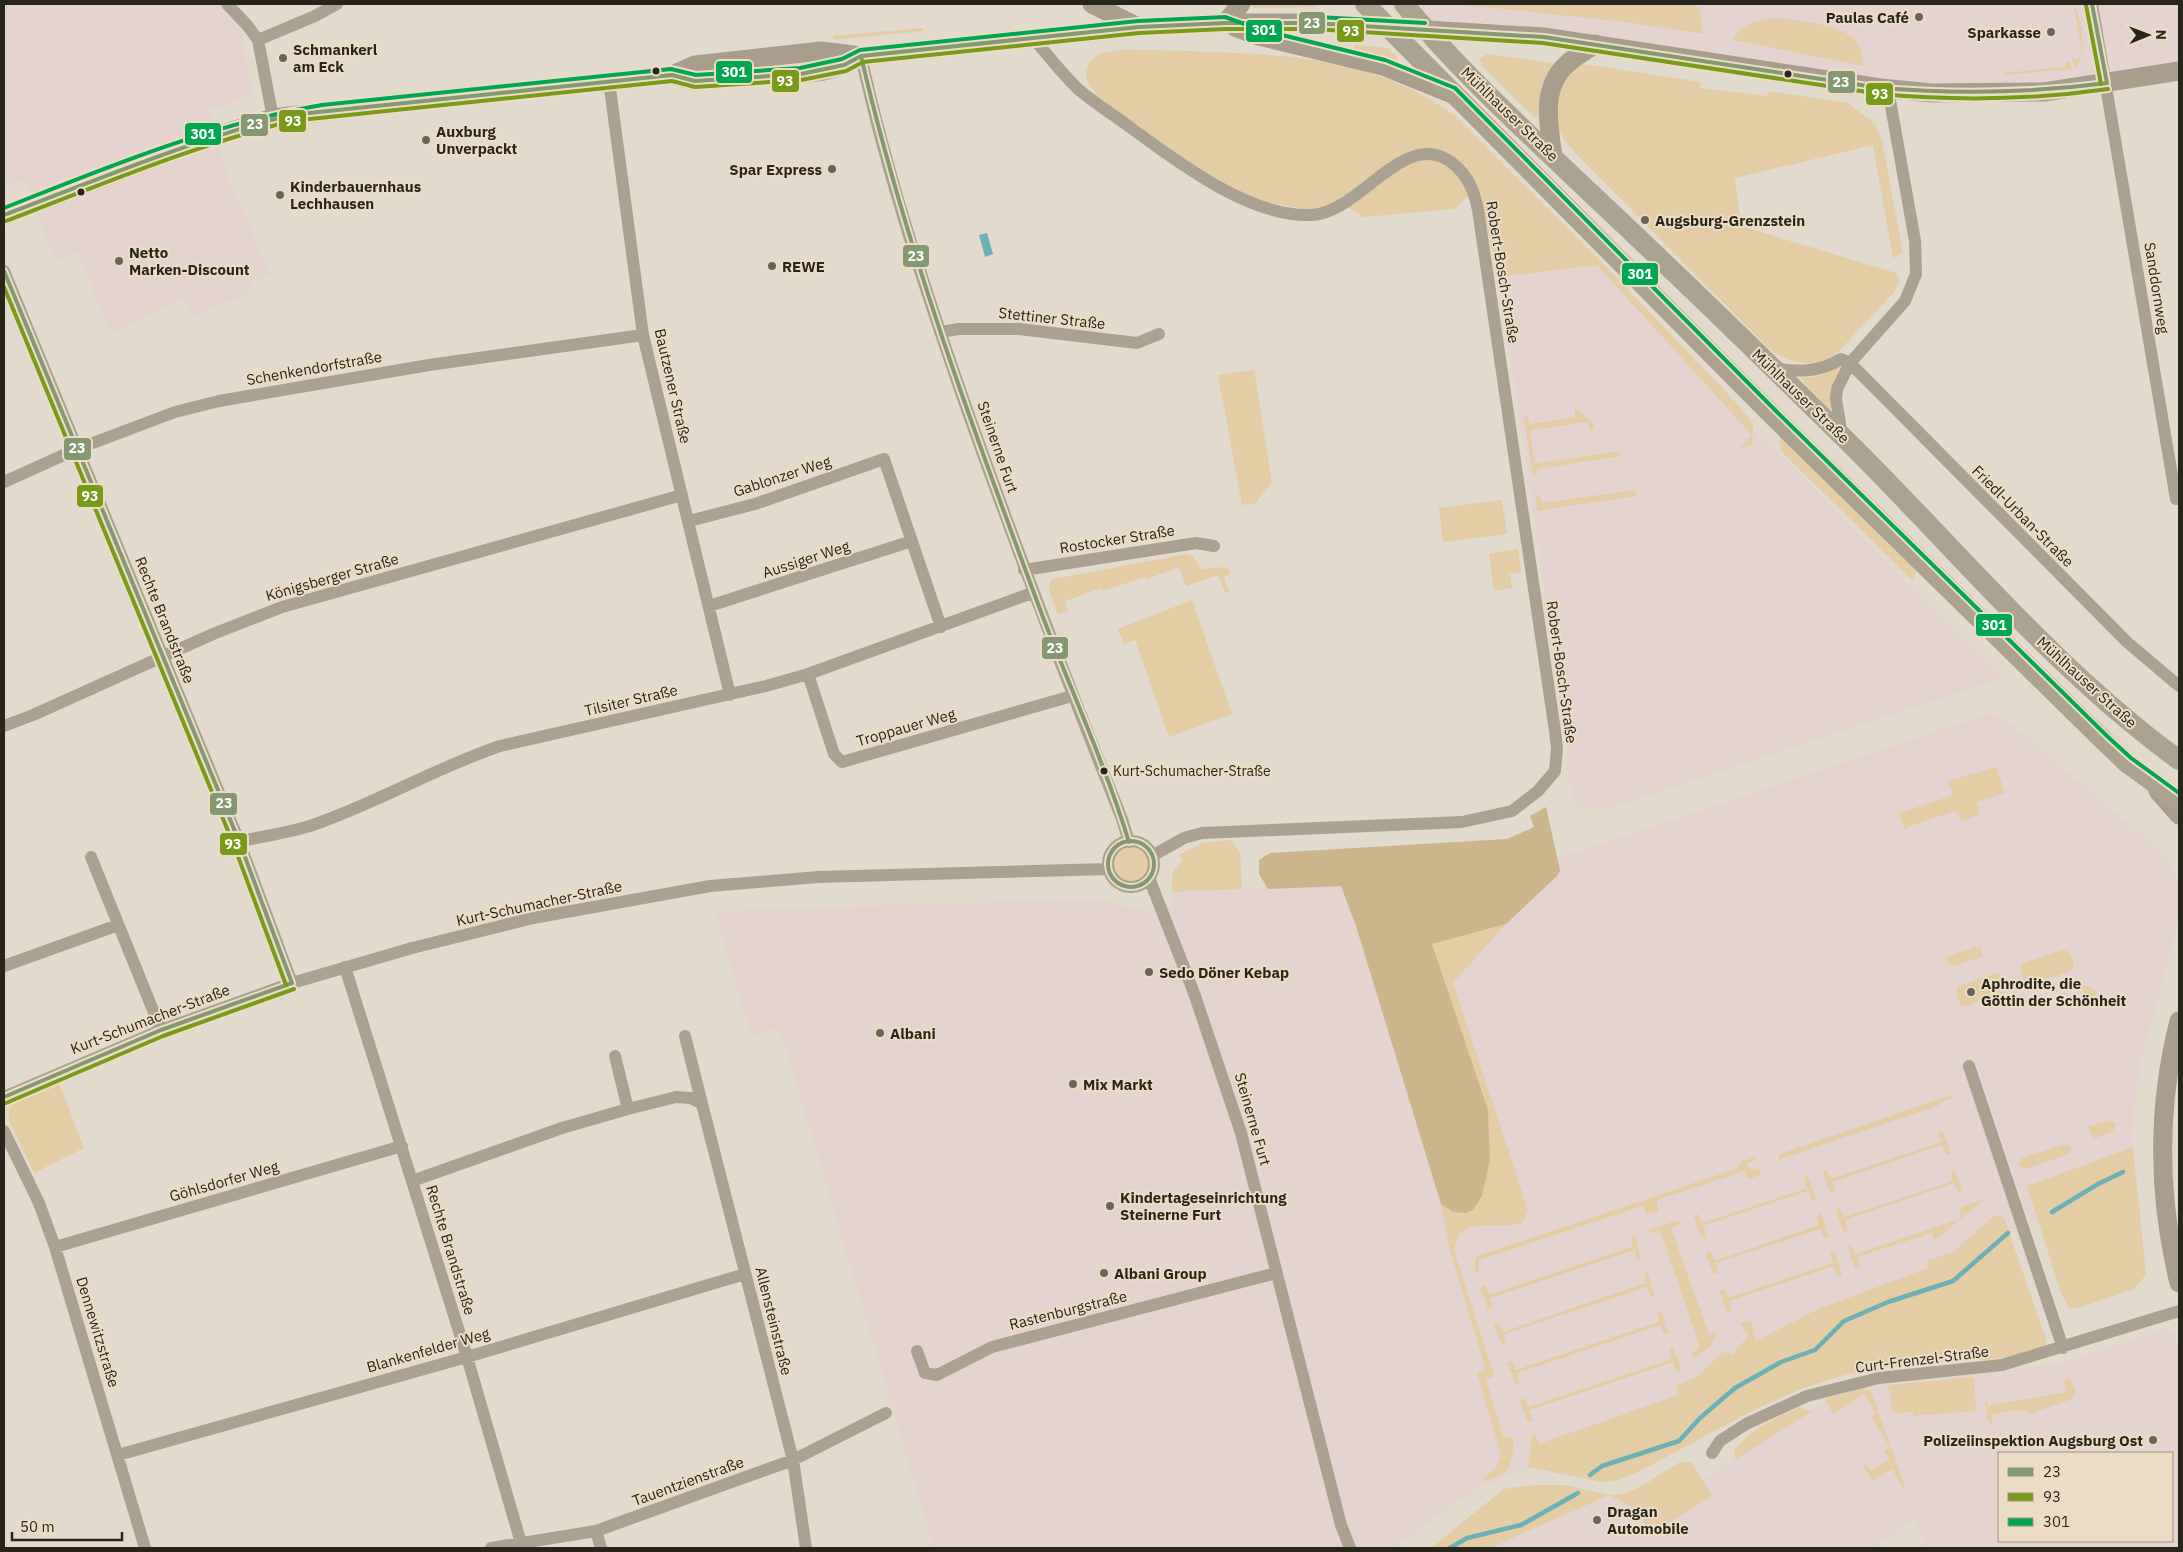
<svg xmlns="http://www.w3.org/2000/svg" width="2183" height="1552" viewBox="0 0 2183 1552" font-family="'IBM Plex Sans',sans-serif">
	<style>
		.commercial { fill: #e5d3cf; fill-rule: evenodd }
		.green { fill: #e4cca4 }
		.forest { fill: #ccb58b }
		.water { fill: #6cb1b5 }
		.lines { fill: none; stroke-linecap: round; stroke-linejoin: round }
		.stream { stroke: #6cb1b5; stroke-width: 4.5 }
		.street { stroke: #aba191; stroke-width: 12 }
		.secondary { stroke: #a99e8c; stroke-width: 19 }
		.primary { stroke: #aba290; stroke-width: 20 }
		.bus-1-casing { stroke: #ebdcc3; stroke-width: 8 }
		.bus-2-casing { stroke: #ebdcc3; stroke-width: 8 }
		.bus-3-casing { stroke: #ebdcc3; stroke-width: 8 }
		.bus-1 { stroke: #849872; stroke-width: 4 }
		.bus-2 { stroke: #7a9a1a; stroke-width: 4 }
		.bus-3 { stroke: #00a651; stroke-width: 4 }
		.poi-dot { fill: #6a6459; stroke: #ebdcc3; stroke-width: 2 }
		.bus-dot { fill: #2a251b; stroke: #ebdcc3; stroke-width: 2 }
		.labels { text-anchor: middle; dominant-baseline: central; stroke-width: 4; stroke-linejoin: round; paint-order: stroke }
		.bus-label { font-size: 14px; fill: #2a251b; stroke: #ebdcc3; text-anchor: start }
		.poi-label { font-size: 15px; font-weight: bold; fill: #2a251b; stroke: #ebdcc3; text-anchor: start }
		.street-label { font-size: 15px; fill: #2a251b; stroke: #ebdcc3 }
		.line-badge { stroke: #ebdcc3; stroke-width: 2 }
		.badge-label { font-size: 14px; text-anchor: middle; font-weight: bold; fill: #fff }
	</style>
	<rect width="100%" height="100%" fill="#e2dacc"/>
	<path class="commercial" d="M4,4H218L240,27L252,95L208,110L229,179L270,274L250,282L253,291L192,317L185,298L110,333L78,252L55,261L24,180L4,188Z
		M1421,4H2179V71L2010,93L1425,29Z
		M1597,265L1790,466L2003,678L1617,806L1582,809L1573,803L1568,773L1567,743L1499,277Z
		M1991,713L2005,719L2154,845L2174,870L2179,884V921L2141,1059L2134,1109L2133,1147L2027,1186L2037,1221L1997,1235L1703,1408L1478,1487L1393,1548H934L780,1028L751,1035L715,911L1095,899L1148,912L1171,904L1173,892L1341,886L1356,926Z
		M2166,1329L2175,1334L2179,1346V1548H1926L1916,1520L1871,1548H1490L1609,1495L1631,1507L1653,1533L1712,1496L1702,1480L1836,1395L1863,1388L2059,1364ZM1999,1453H2172V1541H1999Z"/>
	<path class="green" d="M1252,4L1313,5L1315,7L1258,8H1254Z
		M1457,4H1694L1700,10L1703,34L1626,22Z
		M2074,7C2082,14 2087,58 2076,67L2072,60L2073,58L2078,61L2082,50Z
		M1775,18C1794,20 1842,24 1855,40C1861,46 1862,58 1864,66L1733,40C1743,22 1756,20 1775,18Z
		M923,28V31L833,40V36Z
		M1355,45L1388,48L1399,60L1354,49Z
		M1156,50C1261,54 1366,50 1454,115L1595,255L1743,410L1753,425L1752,445L1739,448L1752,435L1597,265L1499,277L1478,193L1466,198L1454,209L1363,217L1340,202L1311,210L1258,201L1209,177L1101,99C1092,89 1082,80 1088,66C1097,44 1136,51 1156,50Z
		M1487,54L1557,64L1541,117H1534L1482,66L1480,59Z
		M2066,62H2069L2073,69L2003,75L2004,73L2066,67Z
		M1583,64L1701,82L1700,88L1767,96L1768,91L1848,103L1875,124L1882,141L1903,253L1893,258L1873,145L1735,178L1741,226L1896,273L1899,280L1895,291L1838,352C1816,371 1791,364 1769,349L1581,159C1572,149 1560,137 1557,123C1552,102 1560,71 1583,64Z
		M1843,364L1831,388V408L1829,409L1800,378L1820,376Z
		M1254,370L1272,482L1256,503L1242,505L1218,375Z
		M1575,407L1594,424L1592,431L1589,430L1588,422L1530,430L1535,464L1618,451L1621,456L1537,469V475H1533L1524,417L1528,415L1529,424L1575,417Z
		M1782,437L1914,566L1916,572L1912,580L1781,451L1779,441Z
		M1635,490L1636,496L1537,511L1536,497L1540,494L1542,503Z
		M1502,500L1507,534L1443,542L1439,508Z
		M1518,549L1521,572L1510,574L1512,588L1494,591L1489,554Z
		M1186,554L1192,556L1202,569L1227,567L1231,574L1224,577L1229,592L1225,593L1218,575L1186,586L1179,567L1147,579L1145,577L1103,591L1102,588L1065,601L1068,611L1058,614L1049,590L1050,581L1054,579Z
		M1192,600L1232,714L1169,737L1135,640L1124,644L1118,629Z
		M1996,767L2005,793L1976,802L1979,815L1962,821L1958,813L1953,812L1907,827L1905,830L1899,813L1953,795L1948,781Z
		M1232,840L1240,853L1242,889L1173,892C1170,879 1172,870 1183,860L1179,855L1202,843Z
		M1113 864a18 18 0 1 1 36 0a18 18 0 1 1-36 0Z
		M1506,924L1453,983L1528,1210L1522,1223C1496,1232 1455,1211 1455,1253L1494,1376L1486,1379L1503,1437H1513C1515,1459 1510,1477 1485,1480L1481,1478L1496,1469L1501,1455L1477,1373L1486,1370L1450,1251L1441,1204L1453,1212L1432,944Z
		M1980,946L1983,956L1954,966L1948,963L1946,957Z
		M2064,950C2072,952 2076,963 2072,970L2031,985L2024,982L2020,970L2023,963Z
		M1996,973L2002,976L2006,989L2004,993L1968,1006H1961L1956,988L1958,986Z
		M2081,984L2094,989L2099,1001L2081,1007L2079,1001L2086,998Z
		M59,1083L84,1148L34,1173L9,1121V1109L17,1100Z
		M1951,1095L1952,1098L1941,1102L1940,1105L1778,1160L1780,1154Z
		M2110,1120L2116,1124L2112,1132L2093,1139L2088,1126Z
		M1940,1131L1943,1132L1950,1152L1948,1155L1945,1154L1942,1145L1832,1182L1835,1192L1830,1193L1823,1173L1824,1170L1828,1171L1831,1179L1941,1142L1938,1134Z
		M2066,1144L2072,1148L2069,1154L2026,1169L2020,1166L2019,1163L2022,1158Z
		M2133,1147L2146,1275L2134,1289L2075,1309L2069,1308L2060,1290L2027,1186Z
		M1755,1157L1756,1160L1747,1163L1750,1170L1759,1168L1761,1175L1748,1179L1745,1171L1657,1200L1658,1211L1647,1214L1643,1206L1479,1260V1273L1475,1272V1259L1478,1256L1738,1168L1741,1162Z
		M1953,1169L1955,1170L1962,1190L1961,1193L1958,1192L1954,1183L1845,1220L1848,1230L1845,1232L1843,1231L1836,1211L1837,1208L1840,1209L1844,1217L1947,1183L1953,1180L1951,1172Z
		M1806,1176L1809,1178L1816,1198L1814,1201L1811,1200L1808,1191L1703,1226L1706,1236L1701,1237L1694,1217L1695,1214L1699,1215L1702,1223L1807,1188L1804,1180Z
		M1981,1200V1202L1961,1219L1959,1208Z
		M1819,1214L1822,1215L1828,1238L1824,1237L1820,1229L1716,1263L1718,1273L1713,1274L1706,1254L1708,1252L1711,1253L1715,1261L1819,1225L1817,1217Z
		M1995,1215L2004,1218L2047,1342L2044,1348L2003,1358L1982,1360L1965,1359L1879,1368L1841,1376L1801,1389L1752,1411L1638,1472L1616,1481L1601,1482L1528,1467L1532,1435H1536L1539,1444L1678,1395L1676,1386L1698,1376L1724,1351L1732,1355L1749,1335L1740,1324L1746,1321L1751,1322L1756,1341L1816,1310L1928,1268V1260L1952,1253Z
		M1960,1219L1935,1241L1931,1233L1857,1257L1860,1267L1855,1268L1848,1248L1850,1245L1856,1254Z
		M1678,1220L1680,1224L1671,1228L1709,1335L1718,1332L1710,1346L1695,1359L1691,1353L1700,1348L1660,1230L1650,1233L1648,1230Z
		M1631,1236L1635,1237L1641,1259H1637L1634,1250L1490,1298L1493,1308L1488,1309L1481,1289L1482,1286H1486L1489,1295L1632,1247Z
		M1832,1252L1835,1253L1842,1273L1840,1276L1837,1275L1834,1266L1729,1301L1732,1311L1727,1312L1720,1292L1721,1289L1725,1290L1728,1298L1833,1263L1830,1254Z
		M1645,1272L1648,1273L1654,1296H1651L1647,1287L1504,1334L1506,1344L1502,1345L1494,1325L1496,1323L1500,1324L1503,1332L1646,1283Z
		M1659,1310L1662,1312L1668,1334L1664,1333L1660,1325L1517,1373L1520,1383L1515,1384L1508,1364L1509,1361L1513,1362L1516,1370L1659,1322L1657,1314Z
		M1671,1348L1674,1349L1681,1369L1679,1372L1676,1371L1673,1362L1529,1410L1532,1420L1530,1422L1527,1421L1520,1401L1522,1398L1525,1399L1528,1407L1672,1359L1669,1351Z
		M1974,1377L1976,1411L1913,1416V1412L1893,1413L1888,1385Z
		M2069,1377L2076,1392L2072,1399L2029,1414L2028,1411H2009L1991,1415L1994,1427L1988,1421L1984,1394L1988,1406L2066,1392L2064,1380Z
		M1863,1388L1871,1391L1905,1487L1903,1488L1892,1469L1873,1481L1863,1466L1865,1464L1871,1471L1889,1459L1884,1451L1890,1447L1871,1417L1876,1413L1864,1394L1833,1414L1825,1399Z
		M1800,1407L1811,1412L1736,1459L1734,1450C1754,1427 1772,1420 1800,1407Z
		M1691,1462L1712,1496L1652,1533L1631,1507L1609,1495L1490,1548H1431L1504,1489L1533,1485H1565L1609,1495L1623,1494L1642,1486L1678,1463Z"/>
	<path class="forest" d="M1546,807L1559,866L1560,871L1557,876L1506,924L1432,944L1488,1110L1490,1160L1482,1196L1473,1210L1465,1213L1453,1212L1441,1204L1356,926L1341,886L1268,889L1259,874V860L1270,853L1507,839L1534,827L1530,816Z"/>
	<path class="water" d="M987,233L993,254L985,257L979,235Z"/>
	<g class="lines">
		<path class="stream" d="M2052,1212L2098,1184L2123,1172
			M1590,1475L1602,1466L1679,1441L1700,1418L1735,1388L1781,1362L1815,1350L1844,1321L1888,1302L1953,1281L2008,1233
			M1450,1548L1467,1538L1521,1525L1578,1493"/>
		<path class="street" d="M227,4L247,25L258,40L273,118
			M2092,4L2176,499
			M1033,38C1048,55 1062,74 1078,89C1093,102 1111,113 1127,125C1175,160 1249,218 1312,215C1361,212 1404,128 1451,162C1468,175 1474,190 1478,210L1555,731L1557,748L1555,771L1538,791L1512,811L1462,822L1202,833L1184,838L1152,856
			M258,40L315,16L337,4
			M861,56C888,180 929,301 971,421C1019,555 1069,687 1122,819L1129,842
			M609,81L643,335L730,695
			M4,271L239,841L292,983
			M940,332L959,329H1019L1137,343L1159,334
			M1773,368C1798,372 1818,373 1841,359L1850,363L2127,642L2179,686
			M1842,435L1836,399L1837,389L1850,363L1905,301L1916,274L1915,241L1888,89
			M4,482L77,449L175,412L219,401L429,365L643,335
			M689,521L755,504L884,459L941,627
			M1024,570L1196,543L1214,546
			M709,606L912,541
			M808,674L834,754L842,762L1072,696
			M4,726L33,715L213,634L282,607L682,495
			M239,841C263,837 286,833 310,826C375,804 435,768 500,746L766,686L808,674L1032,593
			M1108 864a23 23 0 1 1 46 0a23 23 0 1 1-46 0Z
			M91,857L161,1030
			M1149,878L1194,993L1241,1133L1341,1525L1350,1548
			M4,966L118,925
			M345,967L467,1357L521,1543
			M685,1036L702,1104
			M615,1056L628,1109
			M1969,1066L2063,1348
			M4,1097L161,1030L292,983L412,948L533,918L710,886L818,877L1109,869
			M4,1131L39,1203L55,1247L145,1548
			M412,1181L562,1128L628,1109L676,1097L691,1098L702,1104L793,1460L806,1548
			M55,1247L402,1146
			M917,1351L925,1373L937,1375L992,1347L1276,1273
			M1712,1453L1720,1441L1746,1424L1807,1396L1879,1378L2002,1365L2179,1311
			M118,1455L467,1357L745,1274
			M596,1531L601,1548
			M491,1548L596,1531L793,1460L886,1413"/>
		<path class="secondary" d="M1092,4L1138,27
			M1225,23L1241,4
			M1235,27L1259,36L1383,66L1452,94
			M672,75L695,65L821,51L861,56L1139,27L1225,23H1313L1544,37L1881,88L1932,93L2044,92L2179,71
			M1553,157C1549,126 1540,88 1567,64C1575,56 1587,50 1596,44
			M4,215L194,143L273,118L378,105L672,75L695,81L801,74L823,71L844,65L861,56
			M2158,791L2179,815
			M2179,1021C2157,1107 2158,1197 2179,1283"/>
		<path class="primary" d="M1365,4L1771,414L2104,741L2127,763L2179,801
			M1404,4C1463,75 1532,137 1599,201C1680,277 1759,354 1838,432C1951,542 2051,667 2179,760"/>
		<defs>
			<path id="bus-1" d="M2092,4L2107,83
				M861,56C905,246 973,429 1041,612C1070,688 1105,764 1129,842
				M4,215C99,179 192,140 290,115L672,75L695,81L801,74L844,65L861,56L1139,27L1225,23H1313L1544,37L1881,88C1957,94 2031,93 2107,83
				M4,271L239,841L292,983
				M1108 864a23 23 0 1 1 46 0a23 23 0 1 1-46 0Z
				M4,1097L161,1030L292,983"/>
			<path id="bus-2" d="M2086,5L2101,84
				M6,221C100,185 193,146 291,121L672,81L695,87L801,80L846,71L863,62L1139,33L1225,29H1313L1543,43L1880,94C1957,101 2032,100 2108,89
				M4,287L233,843L286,985
				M6,1103L163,1036L294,989"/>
			<path id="bus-3" d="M1318,17L1425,23
				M4,208C108,167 211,124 322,105L671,69L696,75L800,68L842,59L860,50L1138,21L1225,17L1261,30L1385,60L1455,88L1775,410L2108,737L2131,758L2179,793"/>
		</defs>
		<use href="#bus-1" class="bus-1-casing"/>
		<use href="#bus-2" class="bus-2-casing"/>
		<use href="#bus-3" class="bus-3-casing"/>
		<use href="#bus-1" class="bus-1"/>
		<use href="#bus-2" class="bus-2"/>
		<use href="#bus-3" class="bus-3"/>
	</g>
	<g class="poi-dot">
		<circle cx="1919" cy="17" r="5"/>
		<circle cx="2051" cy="32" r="5"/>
		<circle cx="283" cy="58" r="5"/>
		<circle cx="426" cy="140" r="5"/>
		<circle cx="832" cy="169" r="5"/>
		<circle cx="280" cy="195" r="5"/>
		<circle cx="1645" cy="220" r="5"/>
		<circle cx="119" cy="261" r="5"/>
		<circle cx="772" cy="266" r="5"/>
		<circle cx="1149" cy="972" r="5"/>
		<circle cx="1971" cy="992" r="5"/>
		<circle cx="880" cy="1033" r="5"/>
		<circle cx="1073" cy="1084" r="5"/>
		<circle cx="1110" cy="1206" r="5"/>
		<circle cx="1104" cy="1273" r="5"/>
		<circle cx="2153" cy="1440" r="5"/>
		<circle cx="1597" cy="1520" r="5"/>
	</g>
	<g class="bus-dot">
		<circle cx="656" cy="71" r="4.5"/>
		<circle cx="1788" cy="74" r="4.5"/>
		<circle cx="81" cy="192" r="4.5"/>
		<circle cx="1104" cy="771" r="4.5"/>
	</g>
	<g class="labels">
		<g class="bus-label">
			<text x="1113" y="771">Kurt-Schumacher-Straße</text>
		</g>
		<g class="poi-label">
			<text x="1909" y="17" text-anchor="end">Paulas Café</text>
			<text x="2041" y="32" text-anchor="end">Sparkasse</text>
			<text x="293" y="49">Schmankerl<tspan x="293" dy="17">am Eck</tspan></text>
			<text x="436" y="131">Auxburg<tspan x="436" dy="17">Unverpackt</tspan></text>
			<text x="822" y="169" text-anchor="end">Spar Express</text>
			<text x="290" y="186">Kinderbauernhaus<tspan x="290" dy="17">Lechhausen</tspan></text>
			<text x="1655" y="220">Augsburg-Grenzstein</text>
			<text x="129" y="252">Netto<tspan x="129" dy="17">Marken-Discount</tspan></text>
			<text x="782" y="266">REWE</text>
			<text x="1159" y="972">Sedo Döner Kebap</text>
			<text x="1981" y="983">Aphrodite, die<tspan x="1981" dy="17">Göttin der Schönheit</tspan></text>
			<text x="890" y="1033">Albani</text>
			<text x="1083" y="1084">Mix Markt</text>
			<text x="1120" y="1197">Kindertageseinrichtung<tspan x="1120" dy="17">Steinerne Furt</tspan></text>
			<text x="1114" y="1273">Albani Group</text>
			<text x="2143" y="1440" text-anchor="end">Polizeiinspektion Augsburg Ost</text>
			<text x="1607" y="1511">Dragan<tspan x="1607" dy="17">Automobile</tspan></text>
		</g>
		<g class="street-label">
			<text transform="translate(1510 114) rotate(44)">Mühlhauser Straße</text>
			<text transform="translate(1503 272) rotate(81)">Robert-Bosch-Straße</text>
			<text transform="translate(2157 288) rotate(81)">Sanddornweg</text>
			<text transform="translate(1052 318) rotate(6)">Stettiner Straße</text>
			<text transform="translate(314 368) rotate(-10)">Schenkendorfstraße</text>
			<text transform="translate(673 386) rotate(77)">Bautzener Straße</text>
			<text transform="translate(1801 396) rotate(44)">Mühlhauser Straße</text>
			<text transform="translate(998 447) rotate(71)">Steinerne Furt</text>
			<text transform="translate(782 476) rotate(-18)">Gablonzer Weg</text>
			<text transform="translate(2023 516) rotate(45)">Friedl-Urban-Straße</text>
			<text transform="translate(1117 539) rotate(-9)">Rostocker Straße</text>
			<text transform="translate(806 559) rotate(-18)">Aussiger Weg</text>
			<text transform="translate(332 577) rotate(-16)">Königsberger Straße</text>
			<text transform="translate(165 620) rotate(68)">Rechte Brandstraße</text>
			<text transform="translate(1562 672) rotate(82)">Robert-Bosch-Straße</text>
			<text transform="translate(2087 682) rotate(42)">Mühlhauser Straße</text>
			<text transform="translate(631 700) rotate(-13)">Tilsiter Straße</text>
			<text transform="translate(906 727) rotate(-16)">Troppauer Weg</text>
			<text transform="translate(539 903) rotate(-12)">Kurt-Schumacher-Straße</text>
			<text transform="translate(150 1019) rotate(-21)">Kurt-Schumacher-Straße</text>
			<text transform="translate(1253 1119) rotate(74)">Steinerne Furt</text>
			<text transform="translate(224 1181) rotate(-16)">Göhlsdorfer Weg</text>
			<text transform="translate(451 1250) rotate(73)">Rechte Brandstraße</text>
			<text transform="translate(1068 1310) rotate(-14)">Rastenburgstraße</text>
			<text transform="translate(774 1321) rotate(76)">Allensteinstraße</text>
			<text transform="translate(98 1332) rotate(73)">Dennewitzstraße</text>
			<text transform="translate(428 1350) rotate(-16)">Blankenfelder Weg</text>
			<text transform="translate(1922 1359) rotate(-7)">Curt-Frenzel-Straße</text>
			<text transform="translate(688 1481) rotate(-20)">Tauentzienstraße</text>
		</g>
	</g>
	<g class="line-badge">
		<rect x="1298" y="11" width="28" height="24" rx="5" fill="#849872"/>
		<rect x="1245" y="19" width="38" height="24" rx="5" fill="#00a651"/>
		<rect x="1336" y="19" width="29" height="24" rx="5" fill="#7a9a1a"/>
		<rect x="715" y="60" width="38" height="24" rx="5" fill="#00a651"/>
		<rect x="771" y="69" width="29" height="24" rx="5" fill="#7a9a1a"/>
		<rect x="1827" y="70" width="29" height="24" rx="5" fill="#849872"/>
		<rect x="1865" y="82" width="29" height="24" rx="5" fill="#7a9a1a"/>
		<rect x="278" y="109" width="29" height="24" rx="5" fill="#7a9a1a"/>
		<rect x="240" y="113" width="29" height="24" rx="5" fill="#849872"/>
		<rect x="184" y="122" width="38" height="24" rx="5" fill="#00a651"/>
		<rect x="902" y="244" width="28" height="24" rx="5" fill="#849872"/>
		<rect x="1621" y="262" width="38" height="24" rx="5" fill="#00a651"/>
		<rect x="63" y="437" width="29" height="24" rx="5" fill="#849872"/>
		<rect x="76" y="484" width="28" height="24" rx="5" fill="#7a9a1a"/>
		<rect x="1975" y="613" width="38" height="24" rx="5" fill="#00a651"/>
		<rect x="1041" y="636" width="28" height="24" rx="5" fill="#849872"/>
		<rect x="209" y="792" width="29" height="24" rx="5" fill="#849872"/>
		<rect x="219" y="832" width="29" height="24" rx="5" fill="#7a9a1a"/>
	</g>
	<g class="badge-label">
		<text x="1312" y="28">23</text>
		<text x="1264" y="35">301</text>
		<text x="1351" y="36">93</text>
		<text x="734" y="77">301</text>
		<text x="785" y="86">93</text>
		<text x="1841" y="87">23</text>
		<text x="1880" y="99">93</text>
		<text x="293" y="126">93</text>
		<text x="255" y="129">23</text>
		<text x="203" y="139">301</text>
		<text x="916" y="261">23</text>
		<text x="1640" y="279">301</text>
		<text x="77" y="453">23</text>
		<text x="90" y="501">93</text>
		<text x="1994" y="630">301</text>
		<text x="1055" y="653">23</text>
		<text x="224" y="808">23</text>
		<text x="233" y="849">93</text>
	</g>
	<rect width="2183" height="1552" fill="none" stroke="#2a251b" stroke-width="10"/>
	<rect x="1998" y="1452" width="175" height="90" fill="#ebdcc3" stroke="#9e9380"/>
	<rect x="2008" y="1468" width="25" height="8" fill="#849872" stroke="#9e9380"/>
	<text x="2043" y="1477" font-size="15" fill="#2a251b">23</text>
	<rect x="2008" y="1493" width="25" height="8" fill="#7a9a1a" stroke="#9e9380"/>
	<text x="2043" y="1502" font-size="15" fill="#2a251b">93</text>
	<rect x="2008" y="1518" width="25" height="8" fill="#00a651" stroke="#9e9380"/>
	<text x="2043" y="1527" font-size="15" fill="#2a251b">301</text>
	<g transform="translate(2148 35) rotate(89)" stroke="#ebdcc3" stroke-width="4" paint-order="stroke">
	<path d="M0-4L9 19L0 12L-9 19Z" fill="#2a251b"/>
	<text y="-8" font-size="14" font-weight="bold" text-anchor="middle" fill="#2a251b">N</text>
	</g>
	<path d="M12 1532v8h110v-8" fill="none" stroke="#2a251b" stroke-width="2.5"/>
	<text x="20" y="1532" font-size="15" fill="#2a251b" stroke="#ebdcc3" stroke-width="4" paint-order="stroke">50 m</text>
</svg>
